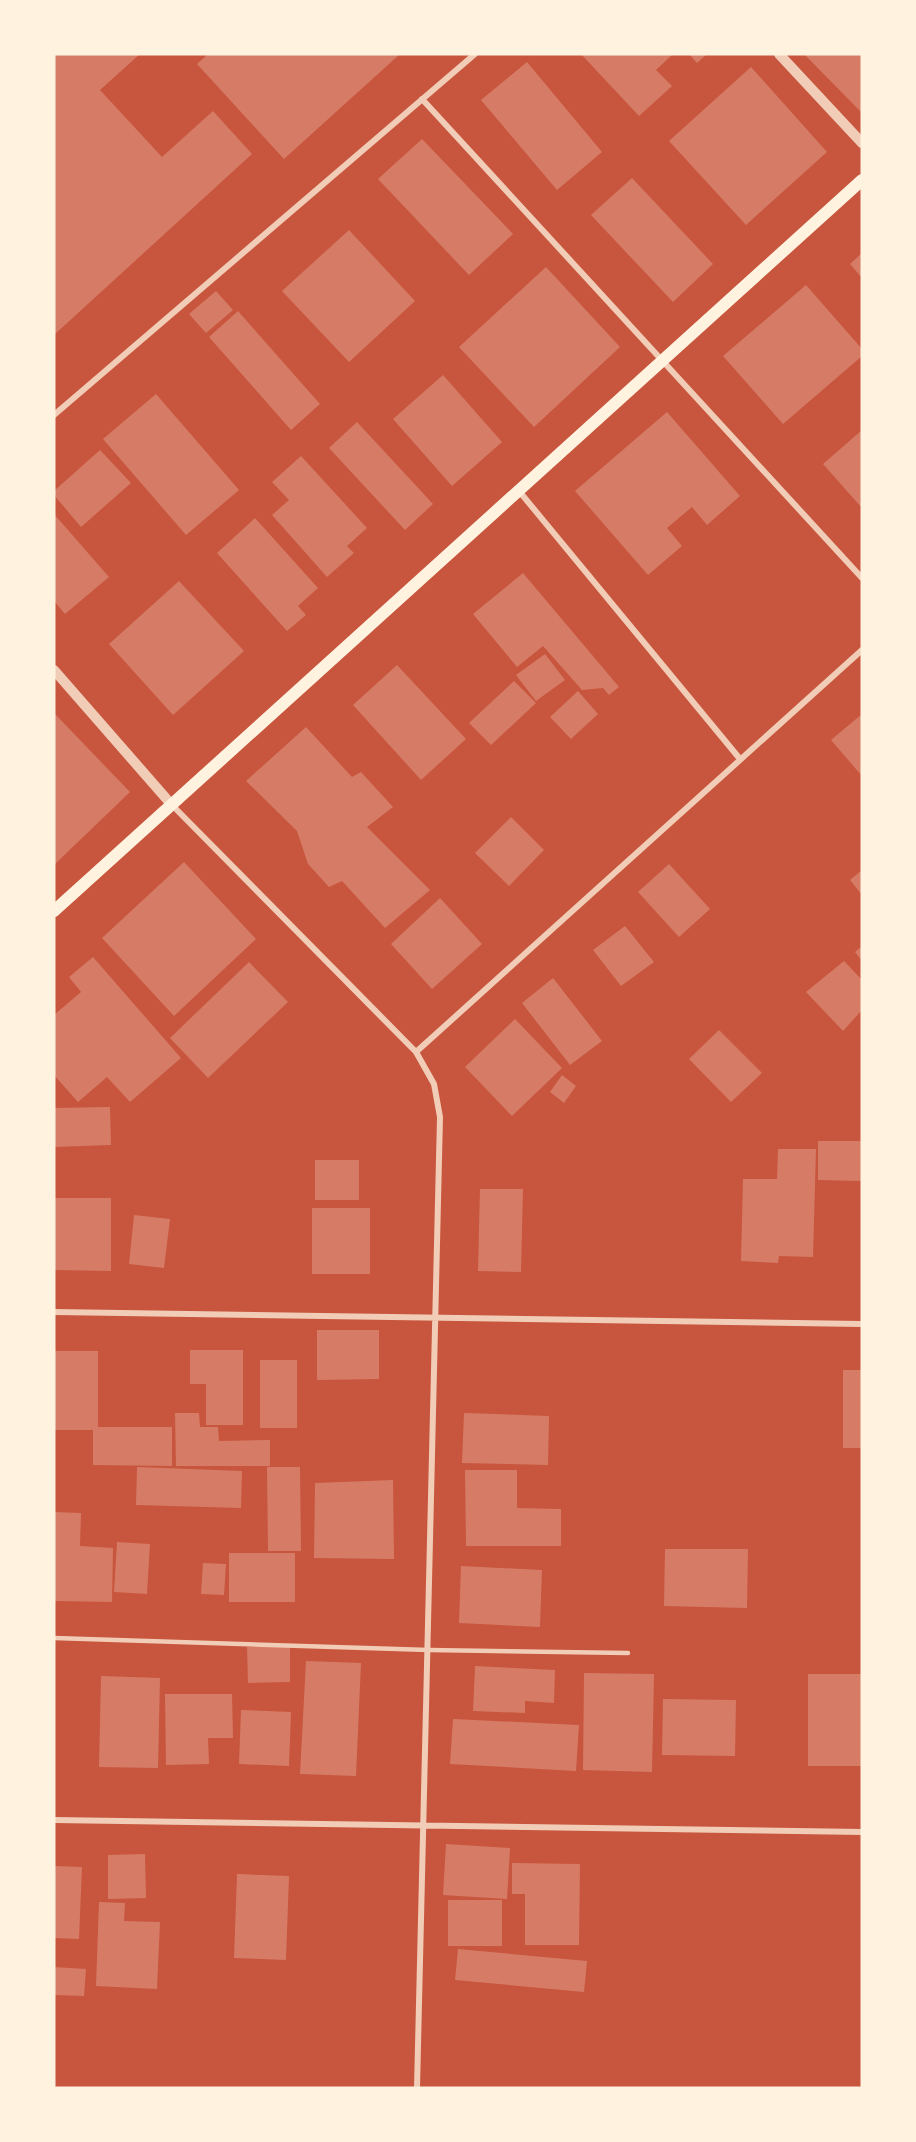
<svg xmlns="http://www.w3.org/2000/svg" width="916" height="2142" viewBox="0 0 916 2142" font-family="'DejaVu Sans',sans-serif">
	<style>
		.building { fill: #d67c66 }
		.lines { fill: none; stroke-linecap: round; stroke-linejoin: round }
		.service { stroke: #f1ccb7; stroke-width: 4.5 }
		.minor { stroke: #f1ccb7; stroke-width: 6 }
		.tertiary { stroke: #f1ccb7; stroke-width: 10 }
		.secondary { stroke: #fff3e0; stroke-width: 12 }
	</style>
	<rect width="100%" height="100%" fill="#c8553d"/>
	<path class="building" d="M54,54H140L100,90L162,157L213,111L252,154L54,335Z
		M208,54H400L284,159L197,64Z
		M581,54H673L656,70L672,86L639,116Z
		M689,54H707L697,63Z
		M804,54H862V113Z
		M527,62L602,152L557,190L481,100Z
		M751,67L827,152L746,225L669,141Z
		M422,139L513,234L469,275L378,179Z
		M632,178L713,264L673,302L591,215Z
		M349,230L415,301L349,362L282,291Z
		M862,253V278L850,264Z
		M546,267L620,347L534,427L459,347Z
		M806,285L862,349V356L783,424L723,356Z
		M216,291L233,310L206,333L189,314Z
		M238,311L320,404L291,430L209,337Z
		M443,375L502,442L452,486L393,419Z
		M156,394L239,490L186,535L103,439Z
		M667,412L740,496L707,525L692,507L667,528L682,546L648,575L575,491Z
		M357,422L433,504L405,530L329,448Z
		M862,430V508L823,464Z
		M100,450L131,483L81,527L54,495V491Z
		M301,456L367,528L347,546L354,553L327,577L272,515L289,500L272,482Z
		M54,514L109,577L65,614L54,601Z
		M255,518L318,588L298,606L306,615L287,631L217,553Z
		M523,573L619,687L609,695L603,688L582,690L543,646L517,667L473,614Z
		M179,581L244,651L173,715L109,644Z
		M545,654L565,680L536,701L516,675Z
		M397,665L466,739L421,780L353,705Z
		M514,681L536,703L491,745L469,723Z
		M578,691L598,714L571,739L550,717Z
		M54,713L130,792L54,865Z
		M862,714V776L831,740Z
		M306,727L352,777L361,772L393,807L367,827L430,890L385,928L342,881L329,887L308,864L297,831L246,781Z
		M511,817L544,850L509,886L475,853Z
		M184,862L256,939L174,1016L102,938Z
		M669,864L710,909L679,937L638,892Z
		M862,870V895L850,880Z
		M440,898L482,944L432,989L391,944Z
		M625,926L654,962L621,986L593,950Z
		M862,946V961L855,952Z
		M93,957L181,1058L130,1102L107,1077L78,1102L54,1075V1015L81,992L69,977Z
		M844,961L862,980V1010L843,1031L806,992Z
		M249,962L288,1002L208,1078L170,1038Z
		M553,978L602,1041L570,1065L522,1003Z
		M515,1019L562,1068L512,1116L465,1067Z
		M719,1030L762,1073L731,1102L689,1059Z
		M562,1075L576,1086L564,1103L550,1092Z
		M110,1107L111,1145L54,1147V1108Z
		M818,1141H862V1181L818,1180Z
		M778,1149H816L813,1257L779,1256L778,1263L741,1261L743,1179H777Z
		M315,1160H359V1200H315Z
		M480,1189H523L521,1272L478,1271Z
		M54,1198H111V1271L54,1270Z
		M312,1208H370V1274H312Z
		M134,1215L170,1219L164,1268L129,1264Z
		M317,1330H379V1379L317,1380Z
		M190,1350H243V1425H206V1384H190Z
		M54,1351H98V1427H172V1466L93,1465V1430H54Z
		M260,1360H297V1428H260Z
		M843,1370H862V1448H843Z
		M175,1413H199L200,1427H218L219,1441L270,1440V1466H176Z
		M464,1413L549,1416L548,1465L462,1463Z
		M137,1467L242,1471L241,1508L136,1505Z
		M267,1467H300L301,1551H268Z
		M465,1470H517V1508L561,1509V1546H466Z
		M393,1480L394,1559L314,1558L315,1483Z
		M54,1512L81,1513L80,1546L113,1548L112,1602L54,1601Z
		M117,1542L150,1544L147,1594L114,1592Z
		M665,1549H748L747,1608L664,1606Z
		M229,1553H295V1602H229Z
		M203,1563L226,1564L224,1595L201,1594Z
		M461,1566L542,1570L540,1627L459,1623Z
		M290,1646V1682L248,1683L247,1647Z
		M306,1661L361,1663L356,1776L300,1774Z
		M475,1666L555,1670L554,1703L525,1701V1713L473,1711Z
		M584,1673L654,1674L652,1772L583,1770Z
		M808,1674H862V1766H808Z
		M101,1676L160,1678L158,1768L99,1767Z
		M165,1694H232L233,1738H208L209,1764L166,1765Z
		M663,1699L736,1700L735,1756L662,1755Z
		M241,1710L291,1712L289,1766L239,1764Z
		M453,1719L579,1725L576,1771L450,1764Z
		M446,1844L510,1848L507,1899L443,1895Z
		M145,1854L146,1898L108,1899V1855Z
		M512,1863L580,1864L579,1945H525V1894H512Z
		M54,1866L82,1867L79,1939L54,1938Z
		M237,1874L289,1876L286,1960L234,1958Z
		M448,1900H502V1946H448Z
		M99,1902L125,1903L124,1921L160,1922L157,1989L96,1986Z
		M458,1949L587,1961L584,1992L455,1980Z
		M54,1967L86,1969L84,1996L54,1995Z"/>
	<g class="lines">
		<path class="service" d="M54,1638L429,1650L628,1653"/>
		<path class="minor" d="M422,99L862,578
			M54,415L475,54
			M519,491L740,759
			M171,804L416,1052L434,1084L440,1117L417,2088
			M416,1052L862,650
			M54,1312L862,1324
			M54,1820L862,1832"/>
		<path class="tertiary" d="M779,54L862,143
			M54,670L171,804"/>
		<path class="secondary" d="M54,911L862,180"/>
	</g>
	<rect width="916" height="2142" fill="none" stroke="#fff3e0" stroke-width="111"/>
</svg>
